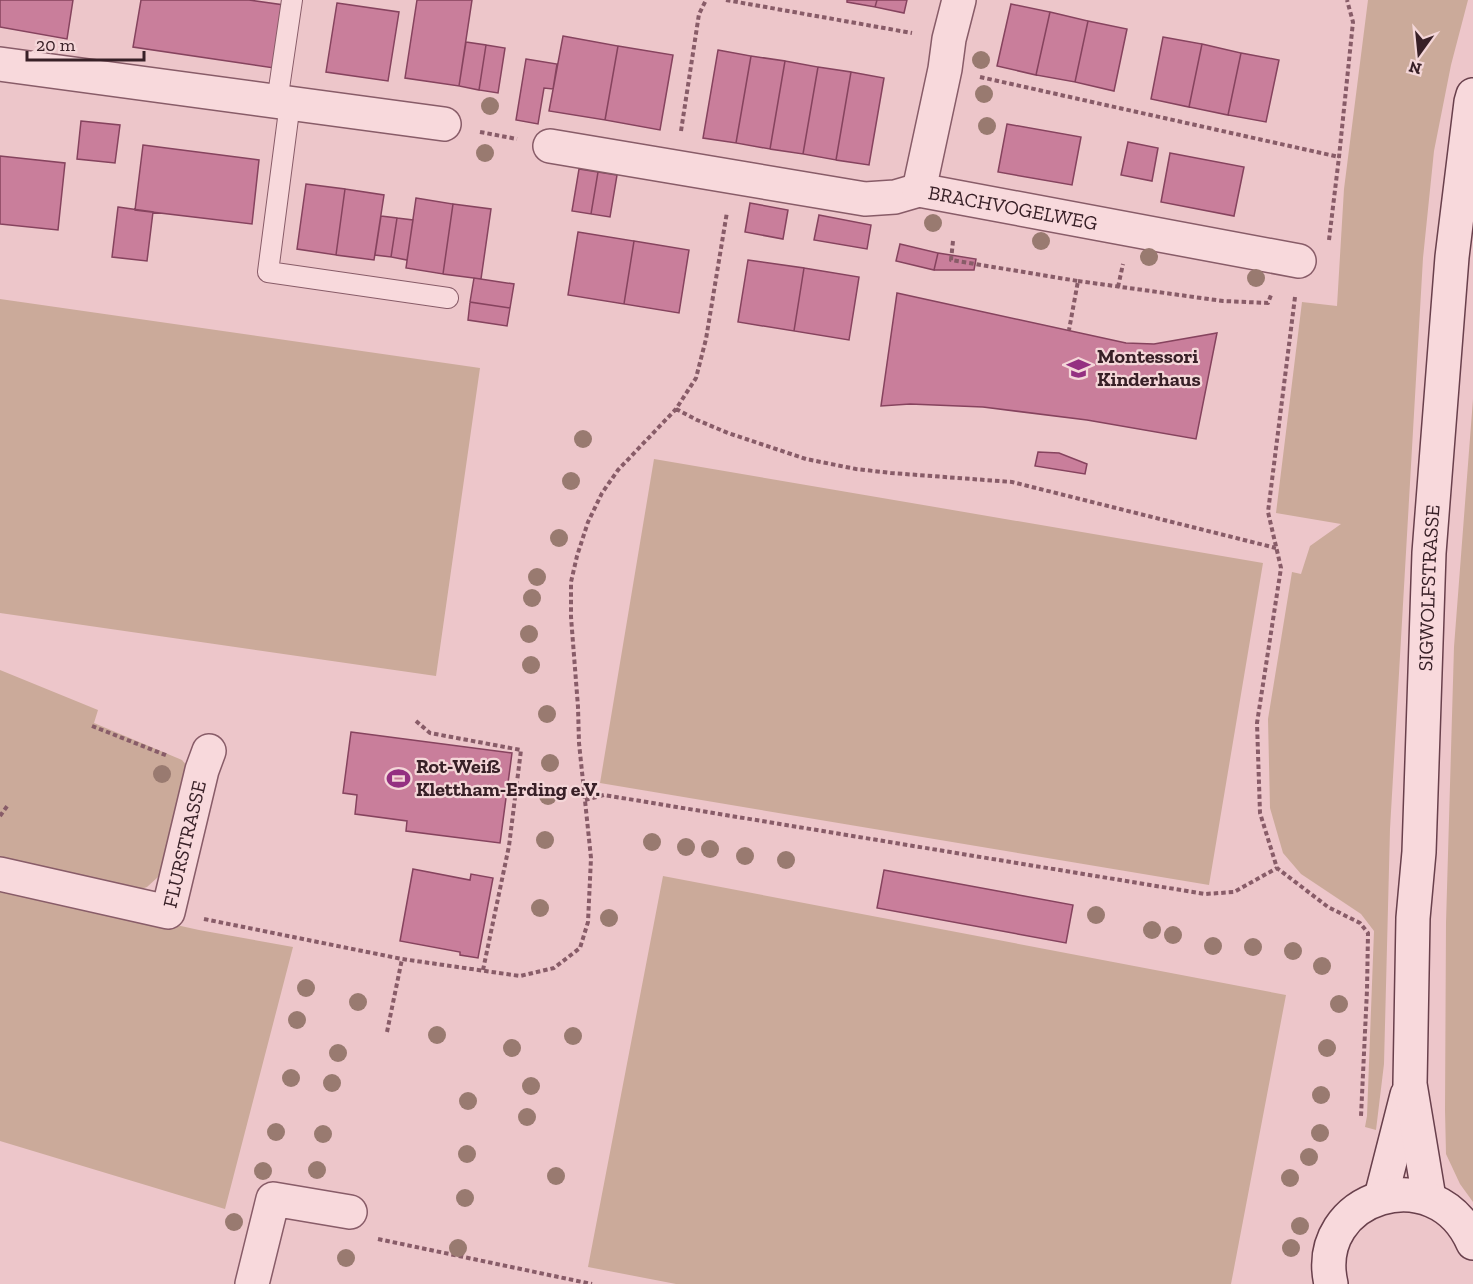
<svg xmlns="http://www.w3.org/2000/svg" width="1473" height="1284" viewBox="0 0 1473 1284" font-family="'Zilla Slab',serif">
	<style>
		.green { fill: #cbaa9a }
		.building { fill: #c97e9b; stroke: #86435e; stroke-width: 1.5 }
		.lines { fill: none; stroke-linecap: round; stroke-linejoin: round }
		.lane-casing { stroke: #885c68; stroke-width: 22 }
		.street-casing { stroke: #885c68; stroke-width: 36 }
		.secondary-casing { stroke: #69404c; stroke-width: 36 }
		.path { stroke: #885c68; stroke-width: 4; stroke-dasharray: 4.5 3; stroke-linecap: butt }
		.lane { stroke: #f8d9dc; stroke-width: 20 }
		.street { stroke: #f8d9dc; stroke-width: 33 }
		.secondary { stroke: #f8d9dc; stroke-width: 33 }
		.tree { fill: #997a70 }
		.labels { text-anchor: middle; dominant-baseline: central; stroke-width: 4.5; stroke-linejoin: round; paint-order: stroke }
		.street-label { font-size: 20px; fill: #382027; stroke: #f4d6d8 }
		.poi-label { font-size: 20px; font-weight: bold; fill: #382027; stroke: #f4d6d8; text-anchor: start }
	</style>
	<rect width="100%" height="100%" fill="#edc6ca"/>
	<path class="green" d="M1368,0H1468L1451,65L1434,151L1423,258L1390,829L1384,1064L1376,1130L1365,1127L1367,1116L1374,931L1361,914L1301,874L1283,853L1270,808L1268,719L1292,572L1301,574L1310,546L1341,524L1276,513L1302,302L1337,306L1344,189Z
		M0,299L480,368L436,676L0,613Z
		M1473,399V1202L1460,1184L1446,1154L1445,1110L1446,923L1454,647Z
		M654,459L1263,563L1209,885L600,783Z
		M0,670L98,710L94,723L182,760L188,767L166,862L158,877L147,887L133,892L0,866Z
		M663,876L1286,995L1231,1284H676L588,1267Z
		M0,886L199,930L293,947L225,1209L0,1141Z"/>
	<path class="building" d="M0,0H73L67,39L0,27Z
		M141,0H249L284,5L274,68L133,47Z
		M417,0H472L459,86L405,78Z
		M847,0H877L875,7L847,2Z
		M877,0H907L904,13L875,7Z
		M337,3L399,12L388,81L326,72Z
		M1011,4L1050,12L1036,75L997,66Z
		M1050,12L1088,21L1075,82L1036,75Z
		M1088,21L1127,29L1114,91L1075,82Z
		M563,36L618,46L605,120L549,111Z
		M1163,37L1202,44L1189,107L1151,99Z
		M466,42L486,45L479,90L459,86Z
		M1202,44L1241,53L1228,115L1189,107Z
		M486,45L505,48L498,93L479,90Z
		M618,46L673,55L660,130L605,120Z
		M718,50L751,56L736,143L703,138Z
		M1241,53L1279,60L1266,122L1228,115Z
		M751,56L785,61L770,149L736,143Z
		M526,59L557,64L553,89L544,88L538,124L516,120Z
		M785,61L818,67L803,154L770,149Z
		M818,67L851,72L836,160L803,154Z
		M851,72L884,78L869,165L836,160Z
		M81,121L120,125L115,163L77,159Z
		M1007,124L1081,137L1072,185L998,172Z
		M1128,142L1158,148L1152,181L1121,175Z
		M143,145L259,160L252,224L135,210Z
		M1170,153L1244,167L1234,216L1161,202Z
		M0,156L65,163L58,230L0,224Z
		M579,169L598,172L591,214L572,211Z
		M598,172L617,175L610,217L591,214Z
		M306,184L345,189L336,255L297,249Z
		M345,189L384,195L374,260L336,255Z
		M416,198L453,204L443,274L406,268Z
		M750,203L788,210L783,239L745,232Z
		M453,204L491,209L481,279L443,274Z
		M118,207L153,212L147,261L112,257Z
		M819,215L871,225L867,249L814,240Z
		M381,216L397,218L391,257L375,255Z
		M397,218L413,220L407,260L391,257Z
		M578,232L634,241L624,304L568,295Z
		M634,241L689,250L679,313L624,304Z
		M900,244L938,253L934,270L896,261Z
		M938,253L976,259L974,270H934Z
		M748,260L804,268L794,331L738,322Z
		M804,268L859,277L849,340L794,331Z
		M474,278L514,284L510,308L470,302Z
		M897,293L1126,343L1154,344L1217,333L1196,439L1087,420L983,407L910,404L881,406Z
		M470,302L510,308L507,326L468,320Z
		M1038,452L1059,453L1087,464L1085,474L1035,466Z
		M351,732L512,753L500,843L406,831L407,821L355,814L357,795L343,793Z
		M413,869L470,880L471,874L493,878L478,958L460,955V952L400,941Z
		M884,870L1073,905L1066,943L877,908Z"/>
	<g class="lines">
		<defs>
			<path id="lane" d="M277,102L292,0
				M290,103L268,272L448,298"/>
			<g id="street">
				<path d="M0,64L444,124"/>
				<path id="s1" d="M550,146L865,199L895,197L919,190L1299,261"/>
				<path d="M919,190L945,69L949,39L959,0"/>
				<path id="s2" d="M0,874L168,912L202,770L209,751"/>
				<path d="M252,1284L273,1199L350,1212"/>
			</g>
			<g id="secondary">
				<path d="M1381,1197L1407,1095"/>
				<path id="s3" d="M1429,1198L1410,1084L1413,918L1419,852L1429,553L1452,257L1471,102L1473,95"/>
				<path d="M1331,1284C1311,1196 1436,1157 1473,1243"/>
			</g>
		</defs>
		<use href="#lane" class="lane-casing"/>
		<use href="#street" class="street-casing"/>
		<use href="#secondary" class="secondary-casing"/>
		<path class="path" d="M726,0L912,33
			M980,77L1339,157
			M681,131L699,14L706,0
			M480,132L517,139
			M1329,240L1339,157L1353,22L1347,0
			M953,241L951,260L1078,281L1069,330
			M1078,281L1223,301L1268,303L1271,295
			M1118,287L1123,264
			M1295,297L1268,512L1281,568L1257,723L1260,813L1277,868L1328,907L1360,923L1368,933L1367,990L1361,1116
			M676,409L697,420L728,433L806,459L856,469L891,473L1012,482L1276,548
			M416,721L430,733L521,750L509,846L483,970
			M92,726L168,756
			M585,800L604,795L1205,894L1234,892L1277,868
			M0,816L8,805
			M204,919L402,959L520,976L554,968L580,948L588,922L591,858L579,743L578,707L571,617V582L577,556L588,522L602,493L618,470L676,409L696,378L706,339L727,212
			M387,1032L402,959
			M378,1239L592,1284"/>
		<use href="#lane" class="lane"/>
		<use href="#street" class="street"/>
		<use href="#secondary" class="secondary"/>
	</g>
	<g class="tree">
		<circle cx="981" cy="60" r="9"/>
		<circle cx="984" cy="94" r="9"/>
		<circle cx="490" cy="106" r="9"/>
		<circle cx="987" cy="126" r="9"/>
		<circle cx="485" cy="153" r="9"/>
		<circle cx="933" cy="223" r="9"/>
		<circle cx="1041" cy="241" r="9"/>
		<circle cx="1149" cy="257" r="9"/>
		<circle cx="1256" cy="278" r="9"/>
		<circle cx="583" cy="439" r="9"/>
		<circle cx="571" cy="481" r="9"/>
		<circle cx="559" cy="538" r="9"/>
		<circle cx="537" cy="577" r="9"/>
		<circle cx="532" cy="598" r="9"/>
		<circle cx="529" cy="634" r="9"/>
		<circle cx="531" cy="665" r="9"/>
		<circle cx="547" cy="714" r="9"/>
		<circle cx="550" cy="763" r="9"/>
		<circle cx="162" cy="774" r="9"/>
		<circle cx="548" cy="796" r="9"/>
		<circle cx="545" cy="840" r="9"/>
		<circle cx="652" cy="842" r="9"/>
		<circle cx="686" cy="847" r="9"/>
		<circle cx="710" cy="849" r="9"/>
		<circle cx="745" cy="856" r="9"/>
		<circle cx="786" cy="860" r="9"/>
		<circle cx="540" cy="908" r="9"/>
		<circle cx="1096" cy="915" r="9"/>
		<circle cx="609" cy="918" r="9"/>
		<circle cx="1152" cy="930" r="9"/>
		<circle cx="1173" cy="935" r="9"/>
		<circle cx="1213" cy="946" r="9"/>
		<circle cx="1253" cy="947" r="9"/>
		<circle cx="1293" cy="951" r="9"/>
		<circle cx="1322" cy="966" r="9"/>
		<circle cx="306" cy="988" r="9"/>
		<circle cx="358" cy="1002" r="9"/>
		<circle cx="1339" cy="1004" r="9"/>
		<circle cx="297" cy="1020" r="9"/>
		<circle cx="437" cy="1035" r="9"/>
		<circle cx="573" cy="1036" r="9"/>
		<circle cx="512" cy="1048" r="9"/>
		<circle cx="1327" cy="1048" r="9"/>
		<circle cx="338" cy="1053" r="9"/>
		<circle cx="291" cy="1078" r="9"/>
		<circle cx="332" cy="1083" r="9"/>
		<circle cx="531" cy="1086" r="9"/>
		<circle cx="1321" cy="1095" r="9"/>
		<circle cx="468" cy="1101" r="9"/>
		<circle cx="527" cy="1117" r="9"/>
		<circle cx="276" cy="1132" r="9"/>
		<circle cx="1320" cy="1133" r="9"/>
		<circle cx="323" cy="1134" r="9"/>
		<circle cx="467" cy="1154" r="9"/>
		<circle cx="1309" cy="1157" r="9"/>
		<circle cx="317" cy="1170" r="9"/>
		<circle cx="263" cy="1171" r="9"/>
		<circle cx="556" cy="1176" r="9"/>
		<circle cx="1290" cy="1178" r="9"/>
		<circle cx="465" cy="1198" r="9"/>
		<circle cx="234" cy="1222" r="9"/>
		<circle cx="1300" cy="1226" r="9"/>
		<circle cx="458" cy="1248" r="9"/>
		<circle cx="1291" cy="1248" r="9"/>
		<circle cx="346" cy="1258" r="9"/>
	</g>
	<defs>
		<symbol id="school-bare" viewBox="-9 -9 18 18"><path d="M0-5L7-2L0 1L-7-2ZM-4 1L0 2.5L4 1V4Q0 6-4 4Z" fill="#942f81" stroke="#f4d6d8" stroke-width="2.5" paint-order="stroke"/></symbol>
		<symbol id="stadium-bare" viewBox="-9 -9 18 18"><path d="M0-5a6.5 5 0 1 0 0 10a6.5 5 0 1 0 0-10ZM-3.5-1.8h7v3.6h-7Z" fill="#942f81" stroke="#f4d6d8" stroke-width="2.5" paint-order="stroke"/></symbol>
	</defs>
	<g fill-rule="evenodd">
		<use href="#school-bare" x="1062" y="352" width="33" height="33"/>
		<use href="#stadium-bare" x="382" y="762" width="33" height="33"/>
	</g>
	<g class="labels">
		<g class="street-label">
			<text stroke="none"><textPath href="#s1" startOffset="470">BRACHVOGELWEG</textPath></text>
			<text stroke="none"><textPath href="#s3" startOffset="612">SIGWOLFSTRASSE</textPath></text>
			<text stroke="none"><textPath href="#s2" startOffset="242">FLURSTRASSE</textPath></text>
		</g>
		<g class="poi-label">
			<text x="1097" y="356">Montessori<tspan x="1097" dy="23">Kinderhaus</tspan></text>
			<text x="416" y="766">Rot-Weiß<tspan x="416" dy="23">Klettham-Erding e.V.</tspan></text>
		</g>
	</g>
	<g transform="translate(1419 54) rotate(195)" stroke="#f4d6d8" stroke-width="4.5" paint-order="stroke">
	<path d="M0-4.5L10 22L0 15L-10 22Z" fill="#382027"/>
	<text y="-9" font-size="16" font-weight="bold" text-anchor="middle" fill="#382027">N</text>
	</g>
	<path d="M27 51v9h117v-9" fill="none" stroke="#382027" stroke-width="3"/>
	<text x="36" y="51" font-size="18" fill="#382027" stroke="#f4d6d8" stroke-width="4.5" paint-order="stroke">20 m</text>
</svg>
